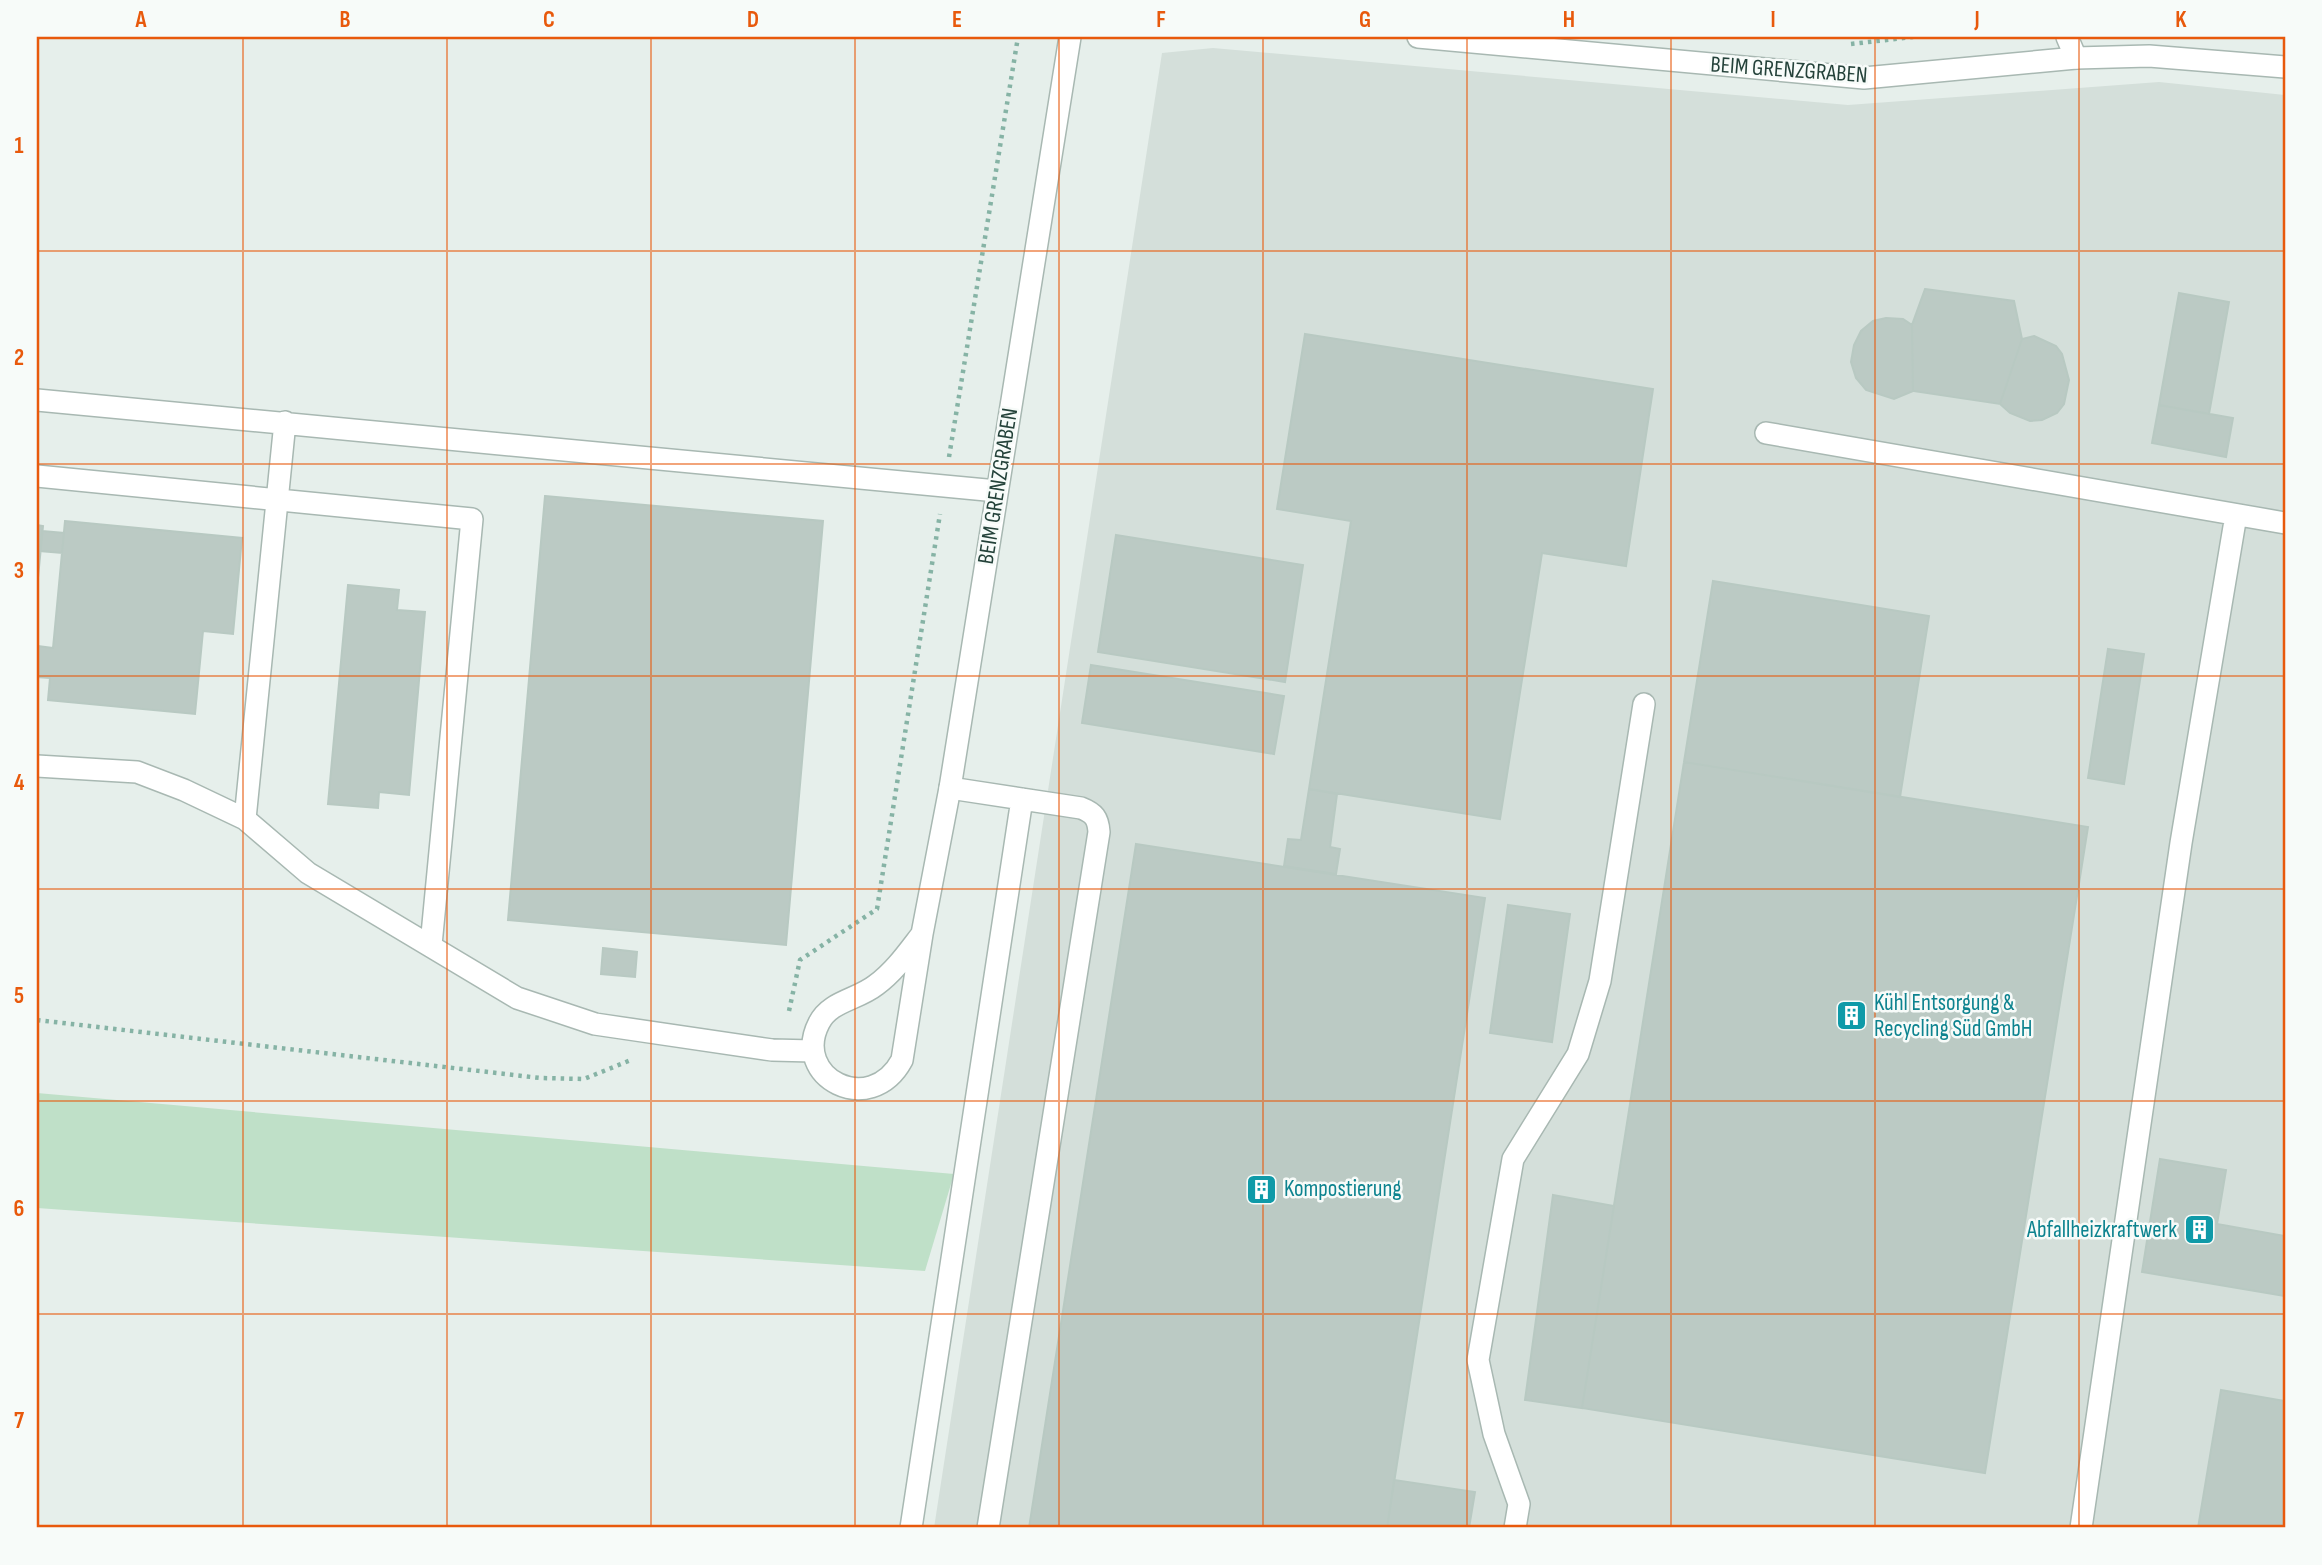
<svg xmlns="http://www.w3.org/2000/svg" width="2322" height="1565" viewBox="0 0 2322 1565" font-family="'Sofia Sans Condensed',sans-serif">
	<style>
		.built { fill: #d4dfda }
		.green { fill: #bfe0c8 }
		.building { fill: #bbcac4; stroke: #b8c9c2; stroke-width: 2 }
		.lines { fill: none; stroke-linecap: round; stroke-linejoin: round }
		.service-casing { stroke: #a8b8b2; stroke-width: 24 }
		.minor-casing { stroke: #a8b8b2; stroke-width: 24 }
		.path { stroke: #86b3a5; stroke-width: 4.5; stroke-dasharray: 3.5 5; stroke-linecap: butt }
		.service { stroke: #fff; stroke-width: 21 }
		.minor { stroke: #fff; stroke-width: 21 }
		.grid { fill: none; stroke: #e8590c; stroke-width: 2; stroke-opacity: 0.55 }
		.labels { text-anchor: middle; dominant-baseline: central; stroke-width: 5; stroke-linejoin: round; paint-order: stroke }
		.street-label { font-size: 23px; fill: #24423a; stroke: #f7fbf9 }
		.culture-label { font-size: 23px; fill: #0d838f; stroke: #f7fbf9; text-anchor: start }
		.neatline { fill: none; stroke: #e8590c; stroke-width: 2.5 }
		.grid-label { font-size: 23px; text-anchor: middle; font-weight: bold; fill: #e8590c }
	</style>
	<rect width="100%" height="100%" fill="#e6efeb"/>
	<path class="built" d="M1213,48L1848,105L2159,82L2285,95V1528H934L1162,53Z"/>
	<path class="green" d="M37,1093L954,1174L925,1271L37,1208Z"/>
	<path class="building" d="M1925,289L2014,301L2022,339L2000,404L1913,391L1912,325Z
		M2179,293L2229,302L2209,414L2159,405Z
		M1886,318L1903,319L1912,325L1913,391L1894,399L1866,390L1856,378L1851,362L1854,345L1861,331L1873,321Z
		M1305,334L1653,389L1626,566L1542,553L1500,819L1309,789L1351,521L1277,509Z
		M2034,336L2056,346L2062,354L2069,380L2064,404L2057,413L2042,420L2030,421L2010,413L2000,404L2022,339Z
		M2159,405L2233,418L2226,457L2152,443Z
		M545,496L823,521L786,945L508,920Z
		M65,521L242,538L233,634L203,631L195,714L48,700L50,678L37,677V646L53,648Z
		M37,525L43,526L37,588Z
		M42,531L64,533L62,553L40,551Z
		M1116,535L1303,565L1285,682L1098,652Z
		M1713,581L1929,616L1900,797L1684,762Z
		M348,585L399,590L397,610L425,612L409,795L379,792L378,808L328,804Z
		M2108,649L2144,654L2124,784L2088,778Z
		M1091,665L1284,696L1274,754L1082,723Z
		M1684,762L2088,827L1985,1473L1582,1408Z
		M1309,789L1337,794L1330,847L1340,849L1336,874L1284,866L1288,839L1301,840Z
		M1136,844L1485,898L1387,1528H1029Z
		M1508,905L1570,914L1552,1042L1490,1033Z
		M603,948L637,952L635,977L601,974Z
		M2160,1159L2226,1170L2217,1224L2285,1236V1296L2142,1272Z
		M1553,1195L1614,1206L1582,1408L1525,1400Z
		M2221,1390L2285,1401V1528H2198Z
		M1394,1480L1475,1492L1469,1528H1387Z"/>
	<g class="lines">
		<defs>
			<path id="service" d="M2067,37L2076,58
				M37,400L997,491
				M1766,433L2285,523
				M37,476L472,519L431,945
				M37,766L137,772L184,790L245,819L308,873L517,998L595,1024L772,1050L813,1051
				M950,788L1081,808C1094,813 1098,818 1099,832L988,1528
				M245,819L285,422
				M911,1528L1022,799
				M1515,1528L1519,1504L1494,1434L1478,1360L1513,1159L1578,1054L1600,981L1644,704
				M2081,1528L2181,843L2236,515"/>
			<path id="minor" d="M1418,37L1864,78L2076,58L2149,56L2285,67
				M922,934L950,788L1070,37
				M922,934L902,1060C870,1119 791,1077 819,1023C830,1001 857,1000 876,985C895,971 908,952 922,934Z"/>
		</defs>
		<use href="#service" class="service-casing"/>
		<use href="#minor" class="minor-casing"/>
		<path class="path" d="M1851,44L1913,37
			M949,457L1018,37
			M789,1011L800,960L877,909L940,514
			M37,1020L540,1078L584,1079L631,1060"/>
		<use href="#service" class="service"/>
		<use href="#minor" class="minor"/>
	</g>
	<path class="grid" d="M243,37V1528M447,37V1528M651,37V1528M855,37V1528M1059,37V1528M1263,37V1528M1467,37V1528M1671,37V1528M1875,37V1528M2079,37V1528M37,251H2285M37,464H2285M37,676H2285M37,889H2285M37,1101H2285M37,1314H2285"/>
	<defs>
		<symbol id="building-square" viewBox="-11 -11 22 22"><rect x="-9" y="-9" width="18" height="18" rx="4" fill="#0f9aa8" stroke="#f7fbf9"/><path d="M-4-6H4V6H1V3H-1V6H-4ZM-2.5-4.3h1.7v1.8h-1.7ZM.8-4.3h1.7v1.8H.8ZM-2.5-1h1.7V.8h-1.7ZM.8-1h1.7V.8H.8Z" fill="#fff"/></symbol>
	</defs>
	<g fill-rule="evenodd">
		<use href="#building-square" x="1834" y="998" width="35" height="35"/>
		<use href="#building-square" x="1244" y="1172" width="35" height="35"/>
		<use href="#building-square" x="2182" y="1212" width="35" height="35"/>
	</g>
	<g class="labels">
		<g class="street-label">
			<text transform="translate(1789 70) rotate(4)">BEIM GRENZGRABEN</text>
			<text transform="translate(998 486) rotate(-81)">BEIM GRENZGRABEN</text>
		</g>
		<g class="culture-label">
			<text x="1874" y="1003">Kühl Entsorgung &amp;<tspan x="1874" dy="26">Recycling Süd GmbH</tspan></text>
			<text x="1284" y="1189">Kompostierung</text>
			<text x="2177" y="1230" text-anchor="end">Abfallheizkraftwerk</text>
		</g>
	</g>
	<rect width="2322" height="1565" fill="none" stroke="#f7fbf9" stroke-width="77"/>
	<rect x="38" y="38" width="2246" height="1488" class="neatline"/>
	<g class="grid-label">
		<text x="141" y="27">A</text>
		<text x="345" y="27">B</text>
		<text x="549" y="27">C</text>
		<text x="753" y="27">D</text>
		<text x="957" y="27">E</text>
		<text x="1161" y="27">F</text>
		<text x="1365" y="27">G</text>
		<text x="1569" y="27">H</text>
		<text x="1773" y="27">I</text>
		<text x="1977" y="27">J</text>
		<text x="2181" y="27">K</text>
		<text x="19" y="153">1</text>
		<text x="19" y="365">2</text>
		<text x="19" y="578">3</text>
		<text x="19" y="790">4</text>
		<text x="19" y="1003">5</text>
		<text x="19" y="1216">6</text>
		<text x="19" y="1428">7</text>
	</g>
</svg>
